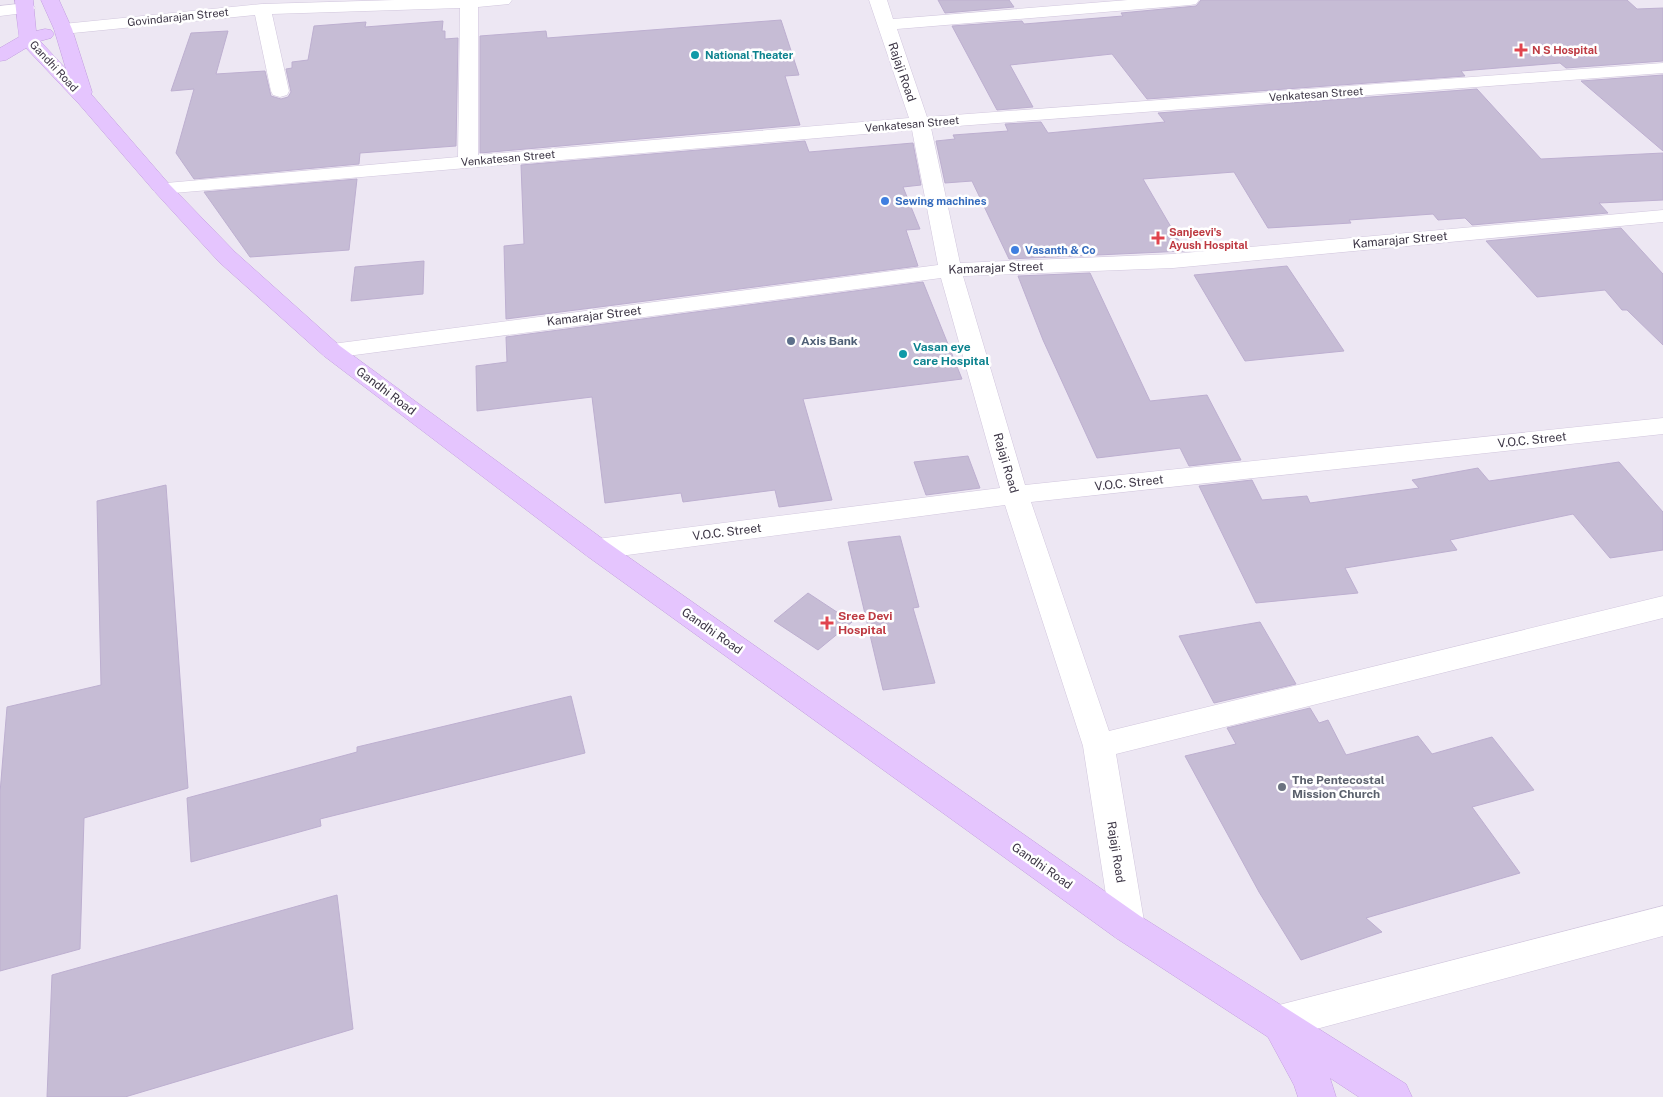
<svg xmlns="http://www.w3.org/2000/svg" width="1663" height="1097" viewBox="0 0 1663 1097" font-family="'Public Sans',sans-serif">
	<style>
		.building { fill: #c6bcd5; stroke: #bdafd0 }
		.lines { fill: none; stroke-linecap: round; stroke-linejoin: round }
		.street-casing { stroke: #d1c6dd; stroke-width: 1 }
		.secondary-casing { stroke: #c29edf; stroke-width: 1 }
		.street { fill: #fff; fill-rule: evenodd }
		.secondary { fill: #e5c5fe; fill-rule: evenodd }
		.health-dot { fill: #e0444e; stroke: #fff; stroke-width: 2 }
		.culture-dot { fill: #0f9aa8; stroke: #fff; stroke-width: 2 }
		.shop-dot { fill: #3f7fe0; stroke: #fff; stroke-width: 2 }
		.service-dot { fill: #5c6f8a; stroke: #fff; stroke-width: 2 }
		.worship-dot { fill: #6b7280; stroke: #fff; stroke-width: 2 }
		.labels { text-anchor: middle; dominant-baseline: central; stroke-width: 5; stroke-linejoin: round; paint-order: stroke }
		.far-street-label { font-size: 11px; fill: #3d3646; stroke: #fff }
		.far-health-label { font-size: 11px; font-weight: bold; fill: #be3a42; stroke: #fff; text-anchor: start }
		.far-culture-label { font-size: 11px; font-weight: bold; fill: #0d838f; stroke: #fff; text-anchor: start }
		.far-shop-label { font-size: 11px; font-weight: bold; fill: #366cbe; stroke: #fff; text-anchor: start }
		.street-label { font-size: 12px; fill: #3d3646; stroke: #fff }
		.service-label { font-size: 12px; font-weight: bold; fill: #4e5e75; stroke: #fff; text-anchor: start }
		.culture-label { font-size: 12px; font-weight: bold; fill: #0d838f; stroke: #fff; text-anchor: start }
		.health-label { font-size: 12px; font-weight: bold; fill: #be3a42; stroke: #fff; text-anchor: start }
		.worship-label { font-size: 12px; font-weight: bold; fill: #5b616d; stroke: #fff; text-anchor: start }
	</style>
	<rect width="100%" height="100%" fill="#ede7f3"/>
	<path class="building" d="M938,0H1009L1014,7L945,13Z
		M1201,0H1627L1637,9L1663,8V61L1566,68L1560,63L1461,71L1465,76L1147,99L1112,54L1010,65L1033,107L997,110L952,26L1022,21L1024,24L1123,16L1121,13L1196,6Z
		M781,20L799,75L785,76L800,125L480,153V36L546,31L547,38Z
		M443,21L442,31H445V39L458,38L456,146L360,153L359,164L194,179L176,153L194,89L171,91L191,33L228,31L216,74L265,71L271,96L281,99L288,97L291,92L286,69L292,68V62L308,60L314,26L366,22L365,27Z
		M1663,75V151L1581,81Z
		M1477,89L1541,159L1663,153V200L1599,203L1608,213L1472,225L1465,218L1438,220L1433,214L1349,220L1351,223L1268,228L1234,172L1143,179L1185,251L1009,259L972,181L945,183L936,141L955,139L953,135L1008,131L1005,124L1041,122L1048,133L1165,122L1158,113Z
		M805,141L809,152L913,143L921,185L903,187L920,229L906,230L918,266L506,319L504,246L524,244L521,165Z
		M357,179L349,250L250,257L204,192Z
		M1621,228L1663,274V345L1627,310H1622L1605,290L1537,297L1486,241Z
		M424,261L423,294L351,301L355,267Z
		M1287,266L1344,351L1245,361L1194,275Z
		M1090,273L1150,401L1207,395L1241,460L1189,466L1180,448L1097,458L1043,340L1018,276Z
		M923,282L962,379L803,399L832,500L779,507L775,490L683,502L681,493L605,503L592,397L477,411L476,366L507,362L506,337Z
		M968,456L980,488L926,495L914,462Z
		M1619,462L1663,512V550L1610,558L1573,514L1450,540L1457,550L1345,568L1358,593L1256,603L1199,486L1252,480L1262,500L1307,496L1310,503L1419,488L1412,480L1478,468L1489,481Z
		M166,485L188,788L84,818L80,949L0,971V793L7,707L101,685L97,501Z
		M900,536L919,607L913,608L935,683L883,690L848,542Z
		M808,593L852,622L818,650L774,621Z
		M1260,622L1296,684L1214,703L1179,636Z
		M571,696L585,753L320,819L321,826L191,862L187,798L357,752V747Z
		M1310,708L1319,723L1328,720L1346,755L1418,736L1432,754L1492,737L1534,790L1472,807L1520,873L1366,918L1382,932L1301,960L1259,892L1185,756L1236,744L1227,728Z
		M337,895L353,1029L125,1097H47L52,975Z"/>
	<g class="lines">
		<defs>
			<path id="street" d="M395,0H512L509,4L478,7V155L909,118L869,0H887L893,19L1128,0H1199L1196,4L1190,5L897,29L927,117L1663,63V73L931,128L960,263L1173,254L1663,210V222L1173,268L963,276L1025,485L1663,418V434L1031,502L1109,731L1663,596V618L1116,754L1145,927L1140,938L1128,943L1116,938L1111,927L1083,746L1005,505L597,559L587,556L583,549L587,542L597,539L1000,488L941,278L332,358L324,356L320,351L324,346L332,344L938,265L912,130L162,194L155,192L152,188L155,184L458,157L460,8L272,14L289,91L287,95L280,97L273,95L271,91L255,15L63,34L57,33L54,29L57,25L63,24L262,4Z
				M26,3L32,4L35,8L32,12L0,16V6Z
				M1663,906V936L1279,1039L1266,1034L1261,1022L1266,1010L1279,1005Z"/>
			<path id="secondary" d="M15,0H33L36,31L45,29L51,30L54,34L51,38L40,41L66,69L54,29L41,0H59L72,29L92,92L91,94L169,184L235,252L340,346L607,542L1140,916L1406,1084L1412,1097H1359L1330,1078L1336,1097H1298L1294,1085L1268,1037L1116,938L587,556L324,356L219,262L155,192L79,104L26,48L6,60L0,61V48L19,37Z"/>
		</defs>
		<use href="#street" class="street-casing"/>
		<use href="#secondary" class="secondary-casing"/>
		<use href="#street" class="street"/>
		<use href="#secondary" class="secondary"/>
	</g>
	<g class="health-dot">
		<path d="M1518.5 42.5h5v5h5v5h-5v5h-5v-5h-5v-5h5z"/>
		<path d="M1155.5 230.5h5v5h5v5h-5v5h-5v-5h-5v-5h5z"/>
		<path d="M824.5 615.5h5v5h5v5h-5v5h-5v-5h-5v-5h5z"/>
	</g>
	<g class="culture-dot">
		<circle cx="695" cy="55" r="5"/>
		<circle cx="903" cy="354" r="5"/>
	</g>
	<g class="shop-dot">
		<circle cx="885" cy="201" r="5"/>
		<circle cx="1015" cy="250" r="5"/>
	</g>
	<circle class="service-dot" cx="791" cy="341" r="5"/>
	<circle class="worship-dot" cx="1282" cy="787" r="5"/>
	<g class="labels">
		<g class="far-street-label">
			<text transform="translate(178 17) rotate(-6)">Govindarajan Street</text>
			<text transform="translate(54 66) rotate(47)">Gandhi Road</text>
			<text transform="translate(1316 94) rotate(-4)">Venkatesan Street</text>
			<text transform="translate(912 124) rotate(-5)">Venkatesan Street</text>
			<text transform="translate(508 158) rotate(-5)">Venkatesan Street</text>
		</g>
		<g class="far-health-label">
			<text x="1532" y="50">N S Hospital</text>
			<text x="1169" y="232">Sanjeevi's<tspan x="1169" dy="13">Ayush Hospital</tspan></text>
		</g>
		<g class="far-culture-label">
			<text x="705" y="55">National Theater</text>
		</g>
		<g class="far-shop-label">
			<text x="895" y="201">Sewing machines</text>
			<text x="1025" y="250">Vasanth &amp; Co</text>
		</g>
		<g class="street-label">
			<text transform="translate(902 72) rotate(71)">Rajaji Road</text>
			<text transform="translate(1400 240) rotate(-5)">Kamarajar Street</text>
			<text transform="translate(996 268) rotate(-2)">Kamarajar Street</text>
			<text transform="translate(594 316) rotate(-7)">Kamarajar Street</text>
			<text transform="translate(386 391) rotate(37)">Gandhi Road</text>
			<text transform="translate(1532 440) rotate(-6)">V.O.C. Street</text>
			<text transform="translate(1006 463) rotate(74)">Rajaji Road</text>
			<text transform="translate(1129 483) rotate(-6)">V.O.C. Street</text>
			<text transform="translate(727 532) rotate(-7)">V.O.C. Street</text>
			<text transform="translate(712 631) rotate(35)">Gandhi Road</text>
			<text transform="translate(1116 852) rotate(81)">Rajaji Road</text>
			<text transform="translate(1042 866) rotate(35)">Gandhi Road</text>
		</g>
		<g class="service-label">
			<text x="801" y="341">Axis Bank</text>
		</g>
		<g class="culture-label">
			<text x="913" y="347">Vasan eye<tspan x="913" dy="14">care Hospital</tspan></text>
		</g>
		<g class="health-label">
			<text x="838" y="616">Sree Devi<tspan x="838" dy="14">Hospital</tspan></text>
		</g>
		<g class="worship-label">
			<text x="1292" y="780">The Pentecostal<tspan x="1292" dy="14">Mission Church</tspan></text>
		</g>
	</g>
</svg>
